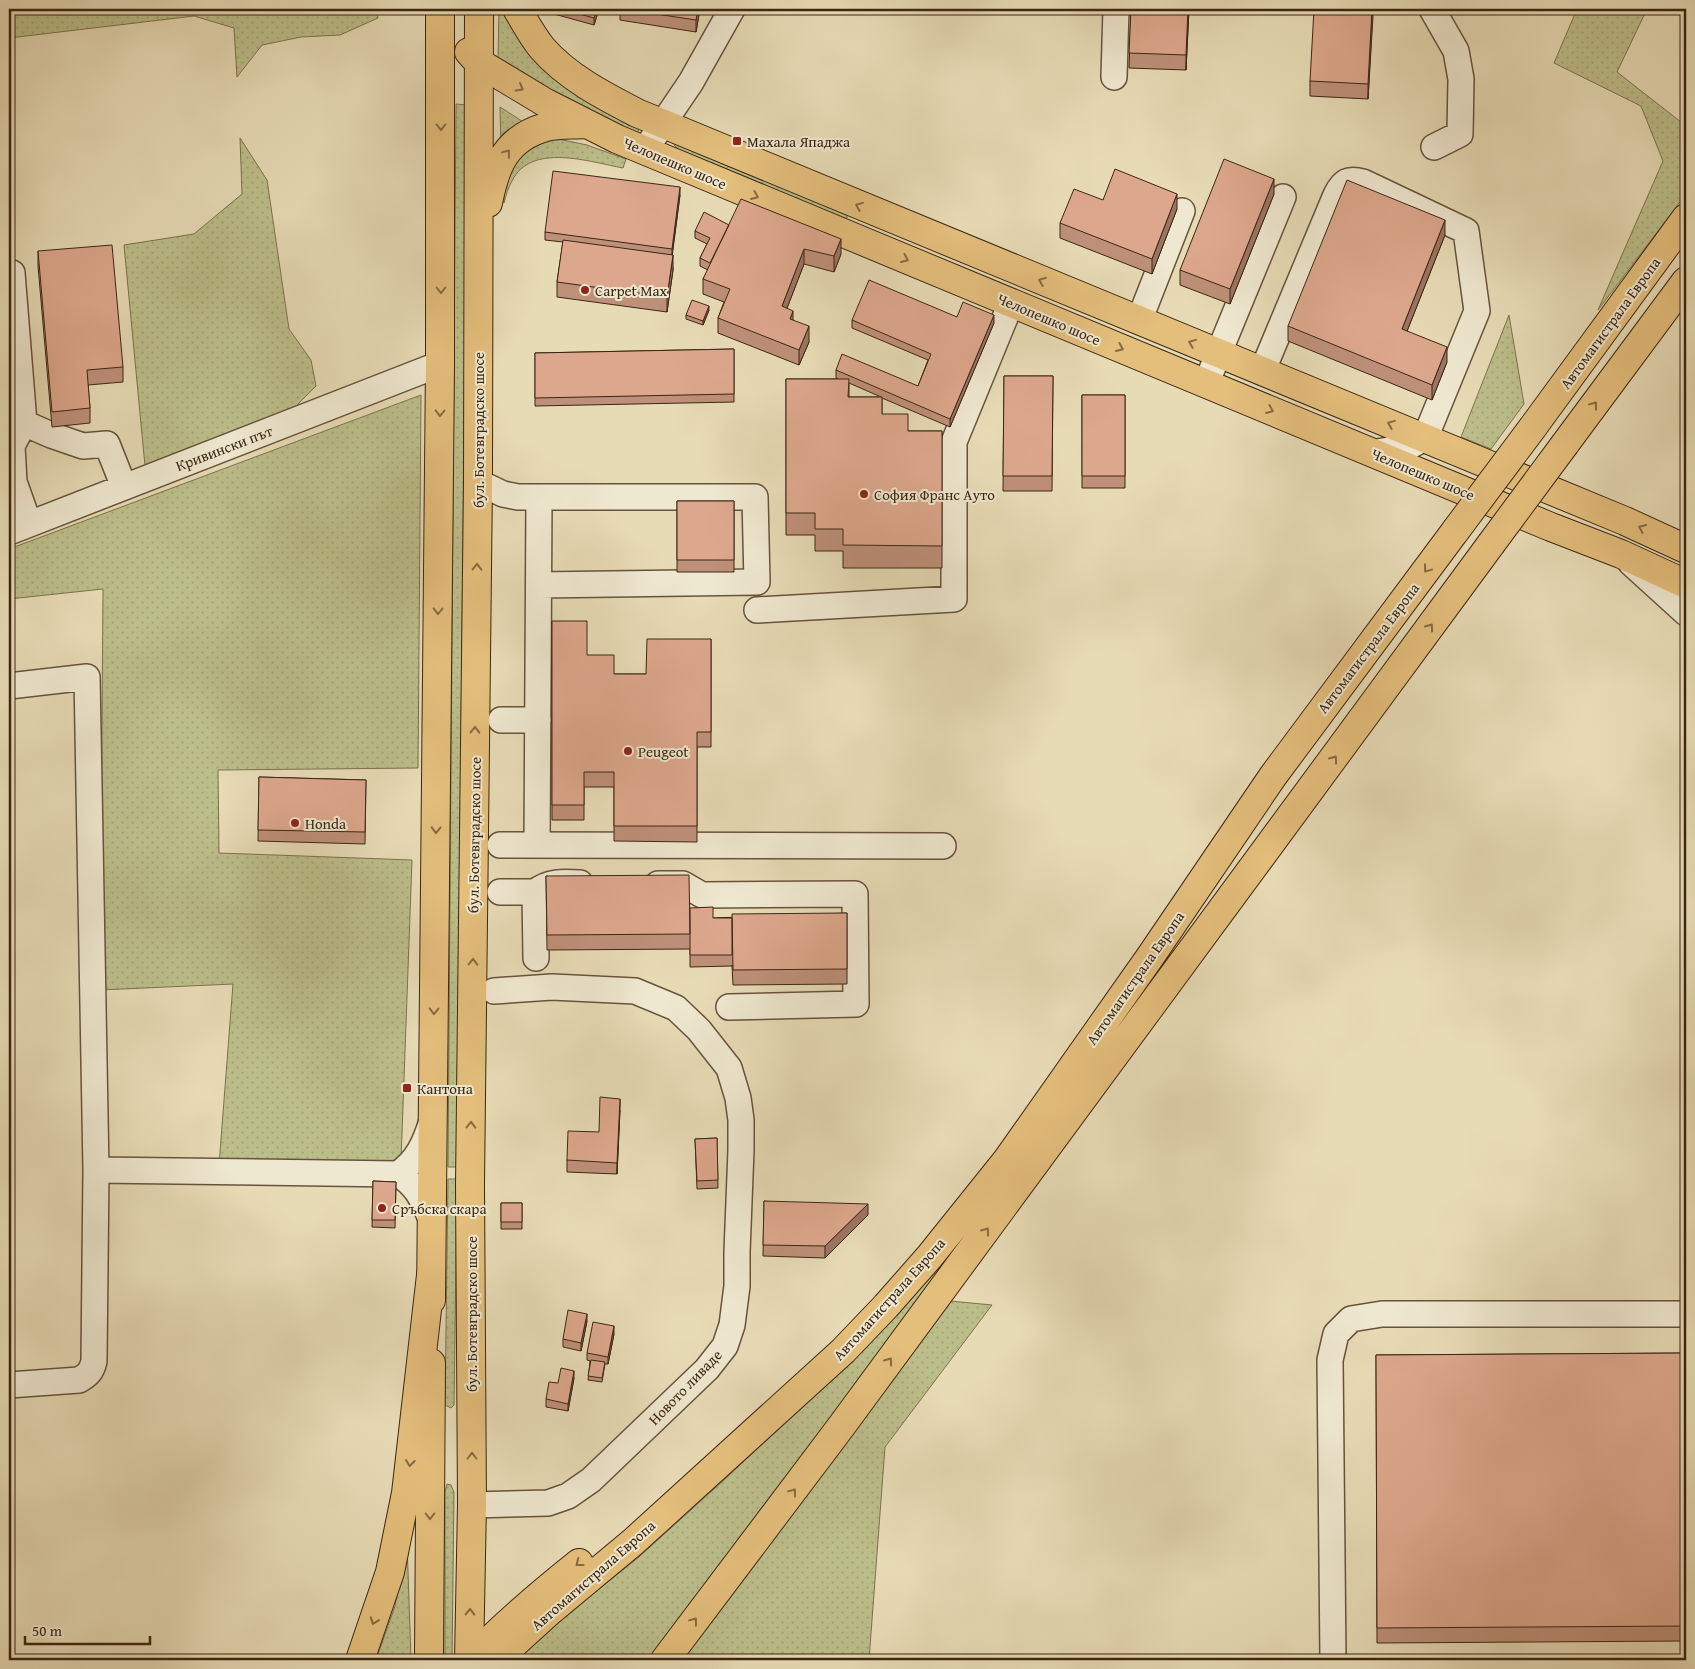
<svg xmlns="http://www.w3.org/2000/svg" width="1695" height="1669" viewBox="0 0 1695 1669" font-family="'Gentium Book Plus',serif">
	<style>
		.grass { fill: url(#grass-dots); stroke: #7c724e }
		.lines { fill: none; stroke-linecap: round; stroke-linejoin: round }
		.minor-casing { stroke: #67533b; stroke-width: 28 }
		.major-casing { stroke: #3c2612; stroke-width: 30 }
		.highway-casing { stroke: #3c2612; stroke-width: 30 }
		.minor { stroke: #efe8d0; stroke-width: 25 }
		.major { stroke: #e4be7b; stroke-width: 28 }
		.highway { stroke: #e4be7b; stroke-width: 28 }
		.highway-bridge-casing { stroke: #3c2612; stroke-width: 30; stroke-linecap: butt }
		.highway-bridge { stroke: #e4be7b; stroke-width: 28 }
		.wall { fill: #be9079; stroke: #3c2612; fill-rule: evenodd }
		.shaded-wall { fill: #9b7563; stroke: #3c2612 }
		.building { fill: #dda78d; stroke: #3c2612 }
		.oneway { stroke: #886a41 }
		.poi-dot { fill: #8f2418; stroke: #efe8d0; stroke-width: 2 }
		.labels { text-anchor: middle; dominant-baseline: central; stroke-width: 4; stroke-linejoin: round; paint-order: stroke }
		.poi-label { font-size: 15px; fill: #3c2612; stroke: #efe8d0; text-anchor: start }
		.street-label { font-size: 15px; fill: #3c2612; stroke: #efe8d0 }
	</style>
	<defs>
		<pattern id="grass-dots" width="8" height="8" patternUnits="userSpaceOnUse" patternTransform="scale(1.25)"><rect width="8" height="8" fill="#bcbe8a"/><path d="M2 2h.1M6 6h.1" fill="none" stroke="#a2a376" stroke-width="1.8" stroke-linecap="round"/></pattern>
	</defs>
	<rect width="100%" height="100%" fill="#e7dbb6"/>
	<filter id="stains"><feTurbulence type="fractalNoise" baseFrequency=".004" numOctaves="4"/><feColorMatrix values="0 0 0 0 .2 0 0 0 0 .09 0 0 0 0 .02 0 0 0 .5 -.17"/></filter>
	<radialGradient id="worn" r=".72"><stop offset=".6" stop-color="#630" stop-opacity="0"/><stop offset="1" stop-color="#630" stop-opacity=".3"/></radialGradient>
	<path class="grass" d="M85,9H377L378,18L340,35L301,37L262,45L237,77L234,28L194,16L9,38V12Z
		M499,9H505L641,126L636,135L586,113L498,59Z
		M1577,9H1647L1617,72L1686,126V194L1598,310L1663,161L1641,106L1554,63Z
		M456,104L467,105L457,1167H448Z
		M500,107L528,125L501,149Z
		M240,138L267,180L289,329L311,360L316,386L295,407L145,466L124,245L194,234L242,194Z
		M558,139L587,145L626,159L623,168C590,162 531,142 512,181C508,187 506,196 504,203L505,178L520,154L536,143Z
		M673,143L847,213V218L839,219L679,152Z
		M1509,315L1524,404L1491,449L1461,437Z
		M421,395L418,768L218,770L219,853L412,860L401,1161L219,1165L233,984L100,990L103,589L9,599V549Z
		M448,1179H457L454,1405L451,1408L445,1405Z
		M950,1254L904,1321L772,1499L725,1557L648,1660H512L526,1647L639,1557L724,1480L836,1374L924,1278Z
		M950,1301L992,1305L885,1447L869,1660H681Z
		M447,1484L451,1485L454,1492L452,1660H445V1492Z
		M407,1542L411,1660H376L395,1606Z"/>
	<g class="lines">
		<defs>
			<path id="minor" d="M1432,9L1456,51L1461,79L1460,134L1434,147
				M1114,77L1116,9
				M645,150L691,82L732,9
				M12,273L24,423L12,446L14,482L29,524
				M1139,321L1182,211
				M1262,372L1336,195C1343,181 1348,178 1363,182L1466,231L1477,311L1425,438L1410,446L1372,453
				M1206,384L1283,197
				M24,423L51,435L83,446L107,444L124,487
				M478,482L503,494L518,497H755L757,582L539,585
				M9,532L440,364
				M1631,563L1686,613
				M757,610L954,599V442L1011,303
				M9,686L87,677L96,1170L94,1361C92,1371 88,1375 79,1380L9,1385
				M501,720H538
				M500,845L943,846
				M537,845L539,498
				M658,884H683L702,895L855,894L856,1004L729,1007
				M500,892H535L536,958
				M535,892C549,881 563,882 580,883
				M96,1170L398,1174C418,1186 423,1201 432,1221
				M398,1174C418,1160 425,1143 432,1121
				M472,1505L548,1503L568,1496L591,1480L707,1369L725,1346L732,1325L737,1286V1252L741,1150V1120L738,1098L729,1068L699,1030L676,1008L635,991L552,987L494,991
				M1333,1659L1330,1360L1336,1334L1351,1319L1382,1314H1686"/>
			<path id="major" d="M517,9C525,22 532,36 542,48C567,77 604,96 637,113L1625,521L1686,549
				M469,52L478,62L546,103L617,139L1551,527L1621,554L1686,584
				M488,203C495,166 506,138 546,127C558,124 572,125 585,124
				M431,1300L440,364V9
				M429,1660L431,1363
				M469,1660L472,1505L470,1185L478,482L479,9"/>
			<path id="highway" d="M1533,427L1686,218
				M1565,444L1686,281
				M360,1660L390,1572L406,1493L431,1275
				M470,1660C504,1625 540,1594 579,1563
				M496,1660L550,1611L633,1542L843,1351L886,1306L930,1256L1007,1160L1150,957L1273,776L1456,530
				M665,1660L840,1428L1491,544"/>
		</defs>
		<use href="#minor" class="minor-casing"/>
		<use href="#major" class="major-casing"/>
		<use href="#highway" class="highway-casing"/>
		<use href="#minor" class="minor"/>
		<use href="#major" class="major"/>
		<use href="#highway" class="highway"/>
		<defs>
			<path id="highway-bridge" d="M1456,530L1533,427
				M1491,544L1565,444"/>
		</defs>
		<use href="#highway-bridge" class="highway-bridge-casing"/>
		<use href="#highway-bridge" class="highway-bridge"/>
	</g>
	<path class="wall" d="M554,9H599L594,25L554,14Z
		M620,9H700L696,32L620,20Z
		M1131,9H1189L1186,70L1129,68Z
		M1373,9L1368,99L1310,96V81Z
		M1274,194L1230,304L1180,285V270Z
		M680,195L672,255L673,270L667,312L557,297V282L563,242L545,240V232Z
		M1103,200L1177,209L1152,274L1060,238V223Z
		M729,225L841,254L834,272L804,264L787,308L793,320L809,342L799,365L718,333V318L724,302L703,294V279L708,270L700,266V258L707,244L695,238V231Z
		M1445,235L1407,331L1447,362L1432,400L1288,341V326Z
		M38,251L123,367V382L88,385L90,408V423L52,427L38,266Z
		M709,310L703,325L686,319V315Z
		M957,317L994,323L950,427L882,398V414L908,431H942V568H843V551H815V535H786V379H838L836,378V370L918,386L928,360L852,328V320ZM849,383L881,397H849Z
		M9,344L13,411V426H9Z
		M734,349V402L535,406V353Z
		M1004,376H1053L1052,491H1003Z
		M1082,395H1125V488H1082Z
		M677,501H734V572H677Z
		M552,621L587,655L614,674H646L711,639V747H697V842L614,841V787H584V820H552Z
		M259,777L366,780L365,844L258,841Z
		M546,876L690,908L713,918L847,913V984L733,985L732,965V966L690,967V949L547,950Z
		M620,1110L617,1174L567,1172V1160L599,1132Z
		M717,1138L718,1188L697,1189L695,1139Z
		M373,1181L396,1182L395,1228L372,1227Z
		M764,1201L868,1215L825,1258L763,1256Z
		M501,1203H522V1229H501Z
		M587,1321L581,1351L563,1347V1339Z
		M614,1334L608,1364H605L602,1382L588,1380L590,1361L587,1360V1353Z
		M1686,1353V1641L1377,1643L1376,1355Z
		M574,1378L568,1411L546,1407V1399L558,1383Z"/>
	<path class="shaded-wall" d="M597,9H599L594,25V18Z
		M698,9H700L696,32V20Z
		M1188,9H1189L1186,70V55Z
		M1372,9L1373,16L1368,99V84Z
		M1274,179V194L1230,304V289Z
		M680,187V195L672,257V249Z
		M1177,194V209L1152,274V259Z
		M1445,220V235L1402,344V329Z
		M841,239V254L834,272V256Z
		M804,249V264L782,321V306Z
		M673,255V270L667,312V297Z
		M709,306V310L703,325V321Z
		M793,311V326L790,319Z
		M994,315V323L950,427V419Z
		M809,326V342L799,365V350Z
		M1447,347V362L1432,400V385Z
		M620,1099V1110L617,1174V1163Z
		M868,1204V1215L825,1258V1246Z
		M587,1314V1321L581,1351V1343Z
		M614,1326V1334L608,1364V1357Z
		M574,1371V1378L568,1411V1404Z"/>
	<path class="building" d="M561,9H597L594,18Z
		M623,9H698L696,20Z
		M1131,9H1188L1186,55L1129,53Z
		M1314,9H1372L1368,84L1310,81Z
		M1224,159L1274,179L1230,289L1180,270Z
		M1115,169L1177,194L1152,259L1060,223L1074,189L1103,200Z
		M553,171L680,187L672,249L545,232Z
		M1347,180L1445,220L1402,329L1447,347L1432,385L1288,326Z
		M741,199L841,239L834,256L804,249L782,306L793,311L790,319L809,326L799,350L718,318L730,289L703,279Z
		M704,212L729,225L710,263L700,258L710,238L695,231Z
		M563,240L673,255L667,297L557,282Z
		M112,245L123,367L87,370L90,408L52,412L38,251Z
		M869,280L957,317L963,302L994,315L950,419L836,370L842,354L918,386L931,354L852,320Z
		M692,300L709,306L703,321L686,315Z
		M9,344L13,411H9Z
		M734,349V394L535,398V353Z
		M1004,376H1053L1052,476H1003Z
		M786,379H849L848,397H882V414H908V431H942V546L843,545V529H815V513H786Z
		M1082,395H1125V476H1082Z
		M677,501H734V560H677Z
		M552,621H587V655H614V674H646L647,639H711V732H697V826H614V772H584V805H552Z
		M259,777L366,780L365,832L258,830Z
		M689,875L690,934L547,935L546,876Z
		M713,907V918H732V955H690V908Z
		M847,913V969L733,970L732,914Z
		M600,1097L620,1099L617,1163L567,1160L568,1131L599,1132Z
		M717,1138L718,1180L697,1181L695,1139Z
		M373,1181L396,1182L395,1220H372Z
		M764,1201L868,1204L825,1246L763,1245Z
		M501,1203H522V1222H501Z
		M568,1310L587,1314L581,1343L563,1339Z
		M593,1322L614,1326L608,1357L587,1353Z
		M1686,1353V1626L1377,1628L1376,1355Z
		M591,1360L605,1362L602,1378L588,1376Z
		M561,1368L574,1371L568,1404L546,1399L549,1382L558,1383Z"/>
	<defs><path id="oneway-chevron" d="M-2-3.5L2.5 0L-2 3.5" fill="none" stroke-width="1.6" stroke-linecap="round" stroke-linejoin="round" transform="scale(1.25)"/></defs>
	<g class="oneway">
		<use href="#oneway-chevron" transform="translate(520 88) rotate(30)"/>
		<use href="#oneway-chevron" transform="translate(441 127) rotate(90)"/>
		<use href="#oneway-chevron" transform="translate(507 153) rotate(-53)"/>
		<use href="#oneway-chevron" transform="translate(755 196) rotate(23)"/>
		<use href="#oneway-chevron" transform="translate(859 206) rotate(-158)"/>
		<use href="#oneway-chevron" transform="translate(905 259) rotate(23)"/>
		<use href="#oneway-chevron" transform="translate(1042 281) rotate(-158)"/>
		<use href="#oneway-chevron" transform="translate(441 290) rotate(90)"/>
		<use href="#oneway-chevron" transform="translate(1192 343) rotate(-158)"/>
		<use href="#oneway-chevron" transform="translate(1120 348) rotate(23)"/>
		<use href="#oneway-chevron" transform="translate(1594 405) rotate(-53)"/>
		<use href="#oneway-chevron" transform="translate(1270 410) rotate(23)"/>
		<use href="#oneway-chevron" transform="translate(440 413) rotate(91)"/>
		<use href="#oneway-chevron" transform="translate(1391 424) rotate(-158)"/>
		<use href="#oneway-chevron" transform="translate(1642 528) rotate(-157)"/>
		<use href="#oneway-chevron" transform="translate(477 567) rotate(-89)"/>
		<use href="#oneway-chevron" transform="translate(1427 569) rotate(127)"/>
		<use href="#oneway-chevron" transform="translate(438 611) rotate(91)"/>
		<use href="#oneway-chevron" transform="translate(1430 627) rotate(-54)"/>
		<use href="#oneway-chevron" transform="translate(475 730) rotate(-89)"/>
		<use href="#oneway-chevron" transform="translate(1334 759) rotate(-54)"/>
		<use href="#oneway-chevron" transform="translate(436 830) rotate(91)"/>
		<use href="#oneway-chevron" transform="translate(473 962) rotate(-89)"/>
		<use href="#oneway-chevron" transform="translate(434 1011) rotate(91)"/>
		<use href="#oneway-chevron" transform="translate(471 1125) rotate(-89)"/>
		<use href="#oneway-chevron" transform="translate(986 1231) rotate(-54)"/>
		<use href="#oneway-chevron" transform="translate(889 1361) rotate(-54)"/>
		<use href="#oneway-chevron" transform="translate(472 1456) rotate(-90)"/>
		<use href="#oneway-chevron" transform="translate(410 1463) rotate(97)"/>
		<use href="#oneway-chevron" transform="translate(793 1492) rotate(-53)"/>
		<use href="#oneway-chevron" transform="translate(430 1516) rotate(90)"/>
		<use href="#oneway-chevron" transform="translate(579 1563) rotate(142)"/>
		<use href="#oneway-chevron" transform="translate(470 1612) rotate(-89)"/>
		<use href="#oneway-chevron" transform="translate(374 1621) rotate(110)"/>
		<use href="#oneway-chevron" transform="translate(694 1621) rotate(-53)"/>
	</g>
	<g class="poi-dot">
		<rect x="732" y="136" width="10" height="10" rx="2.5"/>
		<circle cx="585" cy="290" r="5"/>
		<circle cx="864" cy="494" r="5"/>
		<circle cx="628" cy="751" r="5"/>
		<circle cx="295" cy="823" r="5"/>
		<rect x="402" y="1083" width="10" height="10" rx="2.5"/>
		<circle cx="382" cy="1208" r="5"/>
	</g>
	<g class="labels">
		<g class="poi-label">
			<text x="747" y="141">Махала Япаджа</text>
			<text x="595" y="290">Carpet Max</text>
			<text x="874" y="494">София Франс Ауто</text>
			<text x="638" y="751">Peugeot</text>
			<text x="305" y="823">Honda</text>
			<text x="417" y="1088">Кантона</text>
			<text x="392" y="1208">Сръбска скара</text>
		</g>
		<g class="street-label">
			<text transform="translate(675 163) rotate(23)">Челопешко шосе</text>
			<text transform="translate(1049 319) rotate(23)">Челопешко шосе</text>
			<text transform="translate(1610 323) rotate(-54)">Автомагистрала Европа</text>
			<text transform="translate(478 430) rotate(-90)">бул. Ботевградско шосе</text>
			<text transform="translate(224 448) rotate(-21)">Кривински път</text>
			<text transform="translate(1423 474) rotate(23)">Челопешко шосе</text>
			<text transform="translate(1368 648) rotate(-53)">Автомагистрала Европа</text>
			<text transform="translate(474 835) rotate(-89)">бул. Ботевградско шосе</text>
			<text transform="translate(1135 978) rotate(-55)">Автомагистрала Европа</text>
			<text transform="translate(889 1299) rotate(-48)">Автомагистрала Европа</text>
			<text transform="translate(471 1314) rotate(-90)">бул. Ботевградско шосе</text>
			<text transform="translate(685 1387) rotate(-46)">Новото ливаде</text>
			<text transform="translate(593 1575) rotate(-41)">Автомагистрала Европа</text>
		</g>
	</g>
	<rect width="1695" height="1669" fill="none" stroke="#e7dbb6" stroke-width="30"/>
	<rect x="10" y="10" width="1675" height="1649" fill="none" stroke="#3c2612" stroke-width="2.5"/>
	<rect x="15" y="15" width="1665" height="1639" fill="none" stroke="#3c2612"/>
	<path d="M25 1636v8h125v-8" fill="none" stroke="#3c2612" stroke-width="2.5"/>
	<text x="32" y="1636" font-size="15" fill="#3c2612" stroke="#efe8d0" stroke-width="4" paint-order="stroke">50 m</text>
	<rect width="100%" height="100%" filter="url(#stains)"/>
	<rect width="100%" height="100%" fill="url(#worn)"/>
</svg>
